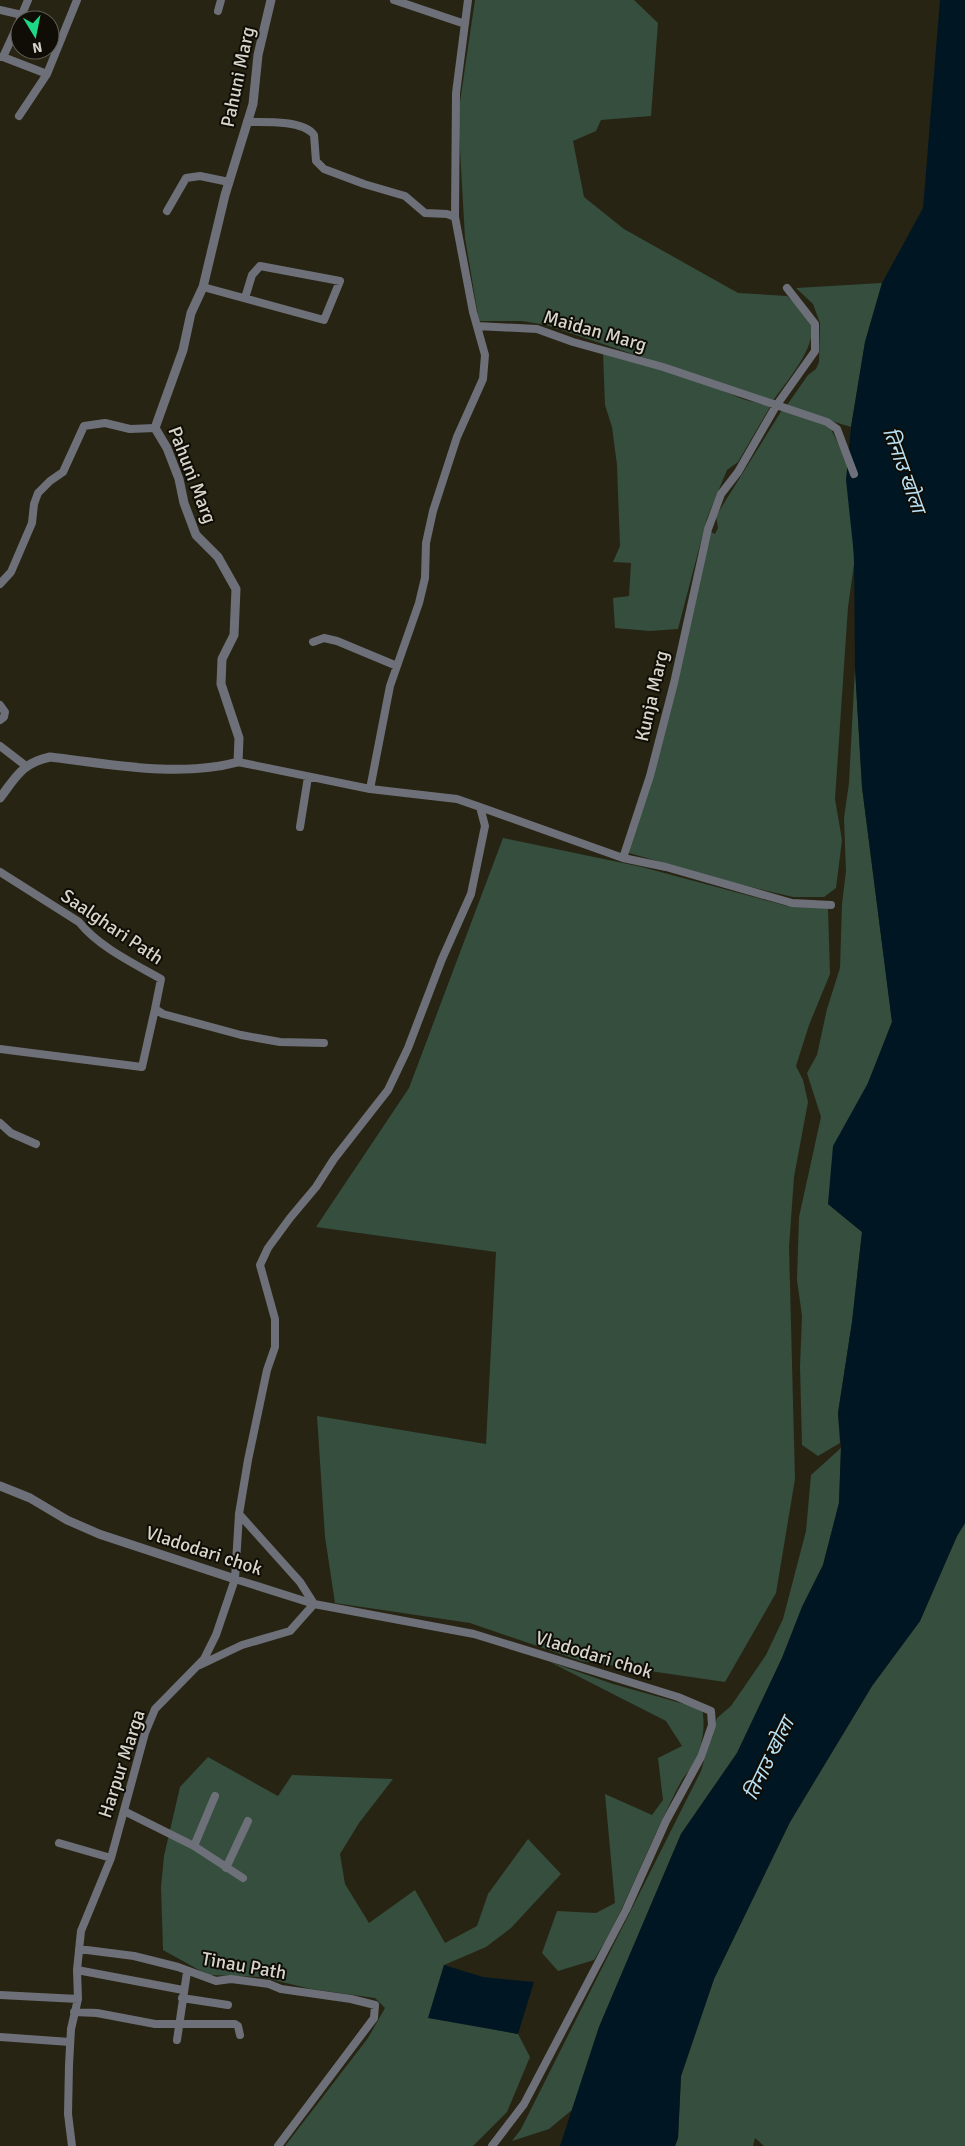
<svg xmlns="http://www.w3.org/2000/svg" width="965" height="2146" viewBox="0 0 965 2146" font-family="Signika,'Noto Sans Devanagari',sans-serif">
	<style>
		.green { fill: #354e3e }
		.water { fill: #001723 }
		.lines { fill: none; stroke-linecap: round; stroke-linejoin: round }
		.minor { stroke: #6d7078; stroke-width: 8 }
		.tertiary { stroke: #6d7078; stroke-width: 9 }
		.labels { text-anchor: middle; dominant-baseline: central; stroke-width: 4; stroke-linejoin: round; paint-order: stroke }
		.street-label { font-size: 19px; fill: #d7d4c9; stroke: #0f0d06 }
		.water-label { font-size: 20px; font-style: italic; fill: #bae2f6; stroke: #0f0d06 }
	</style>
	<rect width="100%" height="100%" fill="#282413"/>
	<path class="green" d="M475,0H634L658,23L651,116L601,120L596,131L573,141L584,197L624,229L738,293L787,296C794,303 806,313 810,322C820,344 785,383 773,401L546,325L522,321H479L465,238L458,115Z
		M882,283L865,342L851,427L799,411L787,405L808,375L816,369L819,362L820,323L813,304L796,288Z
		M603,352C650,365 696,379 740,398C750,402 760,402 770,407L738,462L727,470L707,518L678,629L650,631L615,628L613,598L629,596L631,563L613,562L620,546L617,465L612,427L605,405Z
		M782,410L830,427L850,468L854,564L848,607L835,799L842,840L836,888L824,897H793L734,883L622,851L651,780L711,532L715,534L718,528L716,516Z
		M855,668L862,787L892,1022L868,1083L828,1204L862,1232L852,1322L838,1413L840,1443L818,1456L802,1445L800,1366L802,1316L797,1280L799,1217L821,1117L807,1073L817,1055L827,1009L840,968L842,904L846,871L844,818L849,783Z
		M503,838L642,867L787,906L828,908L830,974L809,1025L796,1066L803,1080L808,1102L794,1177L789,1247L795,1479L776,1593L725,1682L581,1661L470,1623L335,1603L325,1537L317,1416L486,1444L496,1252L316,1227L409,1088Z
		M841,1448L839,1503L823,1565L802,1607L782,1658L737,1753L681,1834L599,2027L572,2110L549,2129L512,2141L521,2129L701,1771L717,1718L731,1706L766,1655L783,1619L806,1531L811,1475Z
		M965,1523V2146H764L755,2138L753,2146H675L678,2138L681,2076L714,1979L790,1822L872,1686L920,1621L957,1536Z
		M550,1662L613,1684L702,1709C706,1728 702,1744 695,1762C692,1769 685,1774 682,1780C675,1792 669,1806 663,1818C640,1866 622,1915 594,1960L558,1971L542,1953L557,1911L596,1913L615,1903L605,1794L652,1815L663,1800L658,1758L682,1746L666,1721Z
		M208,1757L278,1796L292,1775L393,1779L359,1823L340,1854L345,1884L369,1923L415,1890L445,1943L477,1926L488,1894L528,1839L561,1874L511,1928L486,1947L444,1965L429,2016L518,2034L530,2057L507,2112L473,2146H285L368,2038L385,2008L375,1998L311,1989L261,1977L208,1975L163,1950L161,1887L164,1856L180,1787Z"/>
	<path class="water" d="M940,0H965V1523L957,1536L920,1621L872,1686L790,1822L714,1979L681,2076L678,2138L675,2146H560L599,2027L681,1834L737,1753L782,1658L802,1607L823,1565L839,1503L841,1448L838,1413L852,1322L862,1232L828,1204L833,1146L868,1083L892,1022L862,787L855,668L854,555L846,480L851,427L865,342L882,283L923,208Z
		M444,1965L483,1977L534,1982L518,2034L428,2018Z"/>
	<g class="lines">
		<path class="minor" d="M394,0L465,24
			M0,10L22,15
			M218,11L221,0
			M20,19L28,0
			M0,57H3L20,20
			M3,57L47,74
			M19,116L47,74L77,0
			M247,122C264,122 303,120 314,135L316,161L324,169L364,184L405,196L425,213L447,214L455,217
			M167,211L186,178L200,176L229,182
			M203,287L324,320L340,281L260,266L252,275L245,298
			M477,326L537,329L573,342L663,367L827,422L837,429L854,474
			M0,584L11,572L32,523L34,504L38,493L50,481L63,472L84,426L105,423L130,429L155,428
			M313,642L324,638L337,641L397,666
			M0,705L5,712L4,717L0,720
			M0,746L26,766
			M238,762L370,789
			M480,807L623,858L666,867L792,903L831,905
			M300,827L308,777
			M623,858L650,776L674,683L708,529L721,494L738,472L776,406L815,351V324L787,288
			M0,872L79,922C99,947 133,963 161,979L155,1009L163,1014L241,1035L280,1042L324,1043
			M0,1049L142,1067L155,1009
			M0,1123L11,1133L36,1144
			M235,1579L314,1604L474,1634L678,1697L711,1711L712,1725L701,1757L666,1821L626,1910L524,2104L492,2146
			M200,1665L242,1645L290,1631L314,1604L300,1582L239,1514
			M124,1811L194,1846L243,1878
			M59,1843L111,1858
			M194,1846L215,1796
			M226,1868L248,1821
			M79,1949L134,1956L178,1967L216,1981L231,1979L269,1984L281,1989L351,1999L375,2005L374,2018L278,2146
			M77,1970L183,1990
			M0,1995L78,1999
			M182,1998L228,2005
			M74,2012L97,2013L155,2024H235L238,2026L240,2035
			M0,2037L70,2042
			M177,2040L187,1972
			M72,2146L68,2114L69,2065L71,2029L78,1999L77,1970L81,1931L111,1858L145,1733L155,1709L204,1659L216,1635L235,1579L239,1514L248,1460L267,1370L275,1347V1319L260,1265L268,1248L290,1218L316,1187L334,1159L388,1090L408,1048L442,959L471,894L485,826L480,807L457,799L370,789L390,686L419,603L425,578L426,543L433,511L457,437L483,379L485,355L473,312L455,217L456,93L468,0"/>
		<path class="tertiary" d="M0,798C16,777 22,763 50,757C110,764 178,778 238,762L239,738L221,684L222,659L234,635L236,589L218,557L196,535L184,503L179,479L167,448L155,428L183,350L191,313L203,287L225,195L253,104L258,55L271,0
			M0,1486L30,1498L67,1520L99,1534L235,1579"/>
	</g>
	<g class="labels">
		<g class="street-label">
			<text transform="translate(238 77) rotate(-78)">Pahuni Marg</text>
			<text transform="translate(595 331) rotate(16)">Maidan Marg</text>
			<text transform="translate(192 475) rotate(69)">Pahuni Marg</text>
			<text transform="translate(652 696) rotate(-77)">Kunja Marg</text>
			<text transform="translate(112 927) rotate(34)">Saalghari Path</text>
			<text transform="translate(204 1551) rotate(18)">Vladodari chok</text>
			<text transform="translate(594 1655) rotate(17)">Vladodari chok</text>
			<text transform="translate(122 1764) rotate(-72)">Harpur Marga</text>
			<text transform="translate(244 1966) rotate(10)">Tinau Path</text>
		</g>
		<g class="water-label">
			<text transform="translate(904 470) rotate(70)">तिनाउ खोला</text>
			<text transform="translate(769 1759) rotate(-64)">तिनाउ खोला</text>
		</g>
	</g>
	<g transform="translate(35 35) rotate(170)"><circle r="24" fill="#0f0d06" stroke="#5f5d54"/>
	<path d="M0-4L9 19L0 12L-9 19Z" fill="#1ed888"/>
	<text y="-8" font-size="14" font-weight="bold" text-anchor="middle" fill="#d7d4c9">N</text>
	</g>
</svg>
